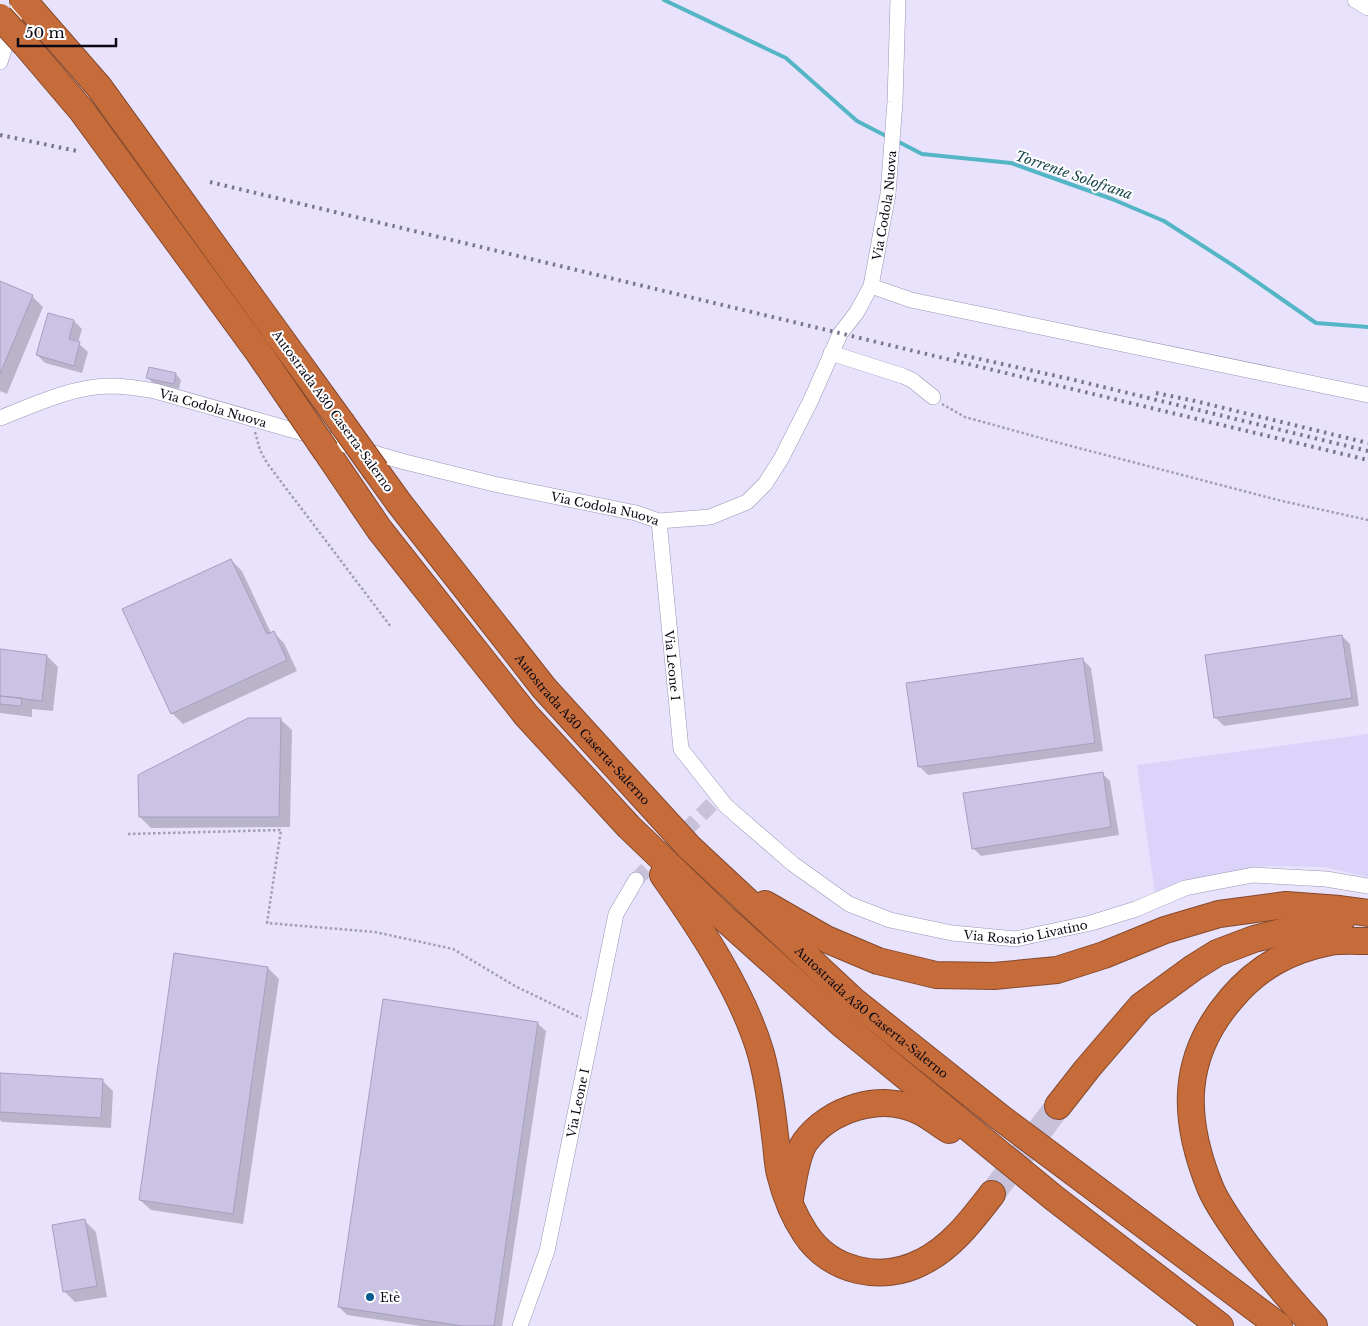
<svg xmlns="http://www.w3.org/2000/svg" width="1368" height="1326" viewBox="0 0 1368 1326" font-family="'Libre Baskerville',serif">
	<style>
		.built { fill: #dcd3fb }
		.shadow { fill: #0003 }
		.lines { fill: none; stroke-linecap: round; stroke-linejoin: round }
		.stream { stroke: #54b6c4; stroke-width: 4 }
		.building { fill: #cac3e3; stroke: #a69fbe }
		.minor-tunnel { stroke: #c7c1da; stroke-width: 15; stroke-dasharray: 15 8; stroke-linecap: butt }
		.motorway-tunnel { stroke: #c7c1da; stroke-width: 26; stroke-dasharray: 26 13; stroke-linecap: butt }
		.minor-casing { stroke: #9c94b3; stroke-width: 16 }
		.motorway-casing { stroke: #85492d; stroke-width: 28 }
		.path { stroke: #a29db3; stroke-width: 2.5; stroke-dasharray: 2.5 2.5; stroke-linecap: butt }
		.minor { stroke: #fff; stroke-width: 15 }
		.motorway { stroke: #c66c3a; stroke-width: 26 }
		.rail { stroke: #7c788b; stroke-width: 4; stroke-dasharray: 2.5 5; stroke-linecap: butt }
		.motorway-bridge-casing { stroke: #85492d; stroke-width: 28; stroke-linecap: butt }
		.motorway-bridge { stroke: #c66c3a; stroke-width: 26 }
		.poi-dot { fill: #055b8d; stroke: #fff; stroke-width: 2 }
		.labels { text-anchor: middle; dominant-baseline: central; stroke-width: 4; stroke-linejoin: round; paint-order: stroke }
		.street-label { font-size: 12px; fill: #0c0914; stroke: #fff }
		.poi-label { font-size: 12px; fill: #0c0914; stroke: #fff; text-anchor: start }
		.water-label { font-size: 14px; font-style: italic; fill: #1a474d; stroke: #fff }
	</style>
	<rect width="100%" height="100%" fill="#e8e2fd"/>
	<path class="built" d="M1368,734V877L1324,867L1263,866L1190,879L1155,893L1137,765Z"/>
	<path class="shadow" d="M0,283L32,296L43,307L7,394L0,391Z
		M74,321L82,329L78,343L88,352L82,373L45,363L37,355Z
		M176,374L181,380L179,389L153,383L147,377Z
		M231,560L242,571L271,633L273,632L284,643L297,671L183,724L172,713Z
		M1342,636L1350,644L1359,706L1224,726L1216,718Z
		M0,651L47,656L58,667L53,711L32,709V717L0,713Z
		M1083,660L1091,668L1103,751L928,775L920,767L908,684Z
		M281,720L292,730L290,827L151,828L140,817Z
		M1102,773L1110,781L1119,835L981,856L973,848Z
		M268,968L279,979L243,1224L151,1210L140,1200Z
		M537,1023L546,1031L502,1326H421L347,1315L339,1307Z
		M0,1074L102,1080L113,1091L111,1128L2,1122L0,1120Z
		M85,1221L96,1232L107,1297L75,1302L64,1291Z"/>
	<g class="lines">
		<path class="stream" d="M664,0L786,58L857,121L888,137
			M897,141L922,154L1011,163L1112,199L1164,221L1234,266L1316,323L1368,327"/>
	</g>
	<path class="building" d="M0,281L33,295L0,374Z
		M48,313L74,320L69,339L80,342L74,366L36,355Z
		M149,367L176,373L174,384L146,378Z
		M231,559L267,634L274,631L287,660L171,714L122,609Z
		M1342,635L1352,698L1214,718L1205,655Z
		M0,649L47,655L42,701L0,696Z
		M1083,658L1095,743L918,767L906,683Z
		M0,696L22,698L21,706L0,704Z
		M248,718H281L279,817H139L138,775Z
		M1103,772L1111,827L972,849L963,793Z
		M174,953L268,967L233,1214L139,1200Z
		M383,999L538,1022L494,1326H463L338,1307Z
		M0,1073L103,1079L101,1118L0,1112Z
		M85,1219L97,1286L63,1292L52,1225Z"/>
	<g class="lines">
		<path class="minor-tunnel" d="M636,880L719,797"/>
		<path class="motorway-tunnel" d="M992,1194L1058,1106"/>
		<defs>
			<g id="minor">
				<path d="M1355,0L1368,8"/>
				<path d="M0,62L20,0"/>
				<path d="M871,286L911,300L1368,395"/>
				<path d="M831,353L903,376L912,380L933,397"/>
				<path id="s1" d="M0,418C34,405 71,387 108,386C124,386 139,388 155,391L405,462L494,484L636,513L659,521L710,517L747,502L765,484L781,459L811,400L840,334L857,312L871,286L888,194L895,102L898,0"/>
				<path id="s2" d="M659,521L681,749L726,806L793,864L849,904L890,920L952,933L1016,939L1091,923L1136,909L1185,888L1253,875L1326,879L1368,886"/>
				<path id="s3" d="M520,1326L547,1251L616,914L636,880"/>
			</g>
			<g id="motorway">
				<path d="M23,0L99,87L341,422"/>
				<path d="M25,44L82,111L259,353L296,407"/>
				<path d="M326,451L379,529L526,715L629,827L725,919L844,1026L1054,1198L1220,1326"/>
				<path id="s4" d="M376,471L399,503L544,688L689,847L854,1001L1001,1118L1279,1326"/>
				<path d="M663,875C700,927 743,992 761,1054C768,1080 772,1109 775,1136C777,1148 777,1162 780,1174C785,1194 793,1215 805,1233C830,1272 882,1283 922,1262C951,1248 972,1220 992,1194"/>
				<path d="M765,904L826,939L878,961L936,975L994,976L1057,970L1104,955L1165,930L1219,914L1286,905L1340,909L1368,913"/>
				<path d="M1058,1106L1087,1069L1141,1006L1193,968L1217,953L1254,939L1334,919H1342"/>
				<path d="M790,1198C793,1183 796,1155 805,1142C829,1109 881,1092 919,1111C930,1116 939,1124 949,1130"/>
				<path d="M1314,1326C1286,1295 1259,1264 1235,1229C1226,1216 1216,1202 1210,1187C1182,1118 1181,1057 1231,999C1258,967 1289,950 1330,942C1342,940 1356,941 1368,941"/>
			</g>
		</defs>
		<use href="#minor" class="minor-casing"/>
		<use href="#motorway" class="motorway-casing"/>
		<path class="path" d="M942,404L965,417L1048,440L1282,501L1368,520
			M255,432L260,450L267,463L391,627
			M128,834L281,830L267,923L375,932L453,949L515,986L581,1018"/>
		<use href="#minor" class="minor"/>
		<use href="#motorway" class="motorway"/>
		<path class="rail" d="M0,135L77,151
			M210,182L1368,460
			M957,354L1070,379L1368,451
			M1156,393L1195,401L1368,443"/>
		<defs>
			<path id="motorway-bridge" d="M0,17L25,44
				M296,407L326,451
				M341,422L376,471"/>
		</defs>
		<use href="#motorway-bridge" class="motorway-bridge-casing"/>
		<use href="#motorway-bridge" class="motorway-bridge"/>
	</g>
	<circle class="poi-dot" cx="370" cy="1297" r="5"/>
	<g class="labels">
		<g class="street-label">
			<text stroke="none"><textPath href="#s1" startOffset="1105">Via Codola Nuova</textPath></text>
			<text stroke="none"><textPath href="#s1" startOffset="221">Via Codola Nuova</textPath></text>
			<text transform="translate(333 411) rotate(54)">Autostrada A30 Caserta-Salerno</text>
			<text stroke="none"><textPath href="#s1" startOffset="626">Via Codola Nuova</textPath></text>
			<text stroke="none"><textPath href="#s2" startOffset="145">Via Leone I</textPath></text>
			<text stroke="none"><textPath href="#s4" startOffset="331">Autostrada A30 Caserta-Salerno</textPath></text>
			<text stroke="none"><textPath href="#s2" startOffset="641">Via Rosario Livatino</textPath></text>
			<text stroke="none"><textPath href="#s4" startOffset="736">Autostrada A30 Caserta-Salerno</textPath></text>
			<text stroke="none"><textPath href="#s3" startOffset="231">Via Leone I</textPath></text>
		</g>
		<g class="poi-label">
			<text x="380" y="1297">Etè</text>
		</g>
		<g class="water-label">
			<text transform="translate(1074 175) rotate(19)">Torrente Solofrana</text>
		</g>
	</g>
	<path d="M18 38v8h98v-8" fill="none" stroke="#0c0914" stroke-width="2.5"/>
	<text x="25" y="38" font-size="15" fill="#0c0914" stroke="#ffffff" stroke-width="4" paint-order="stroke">50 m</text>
</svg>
